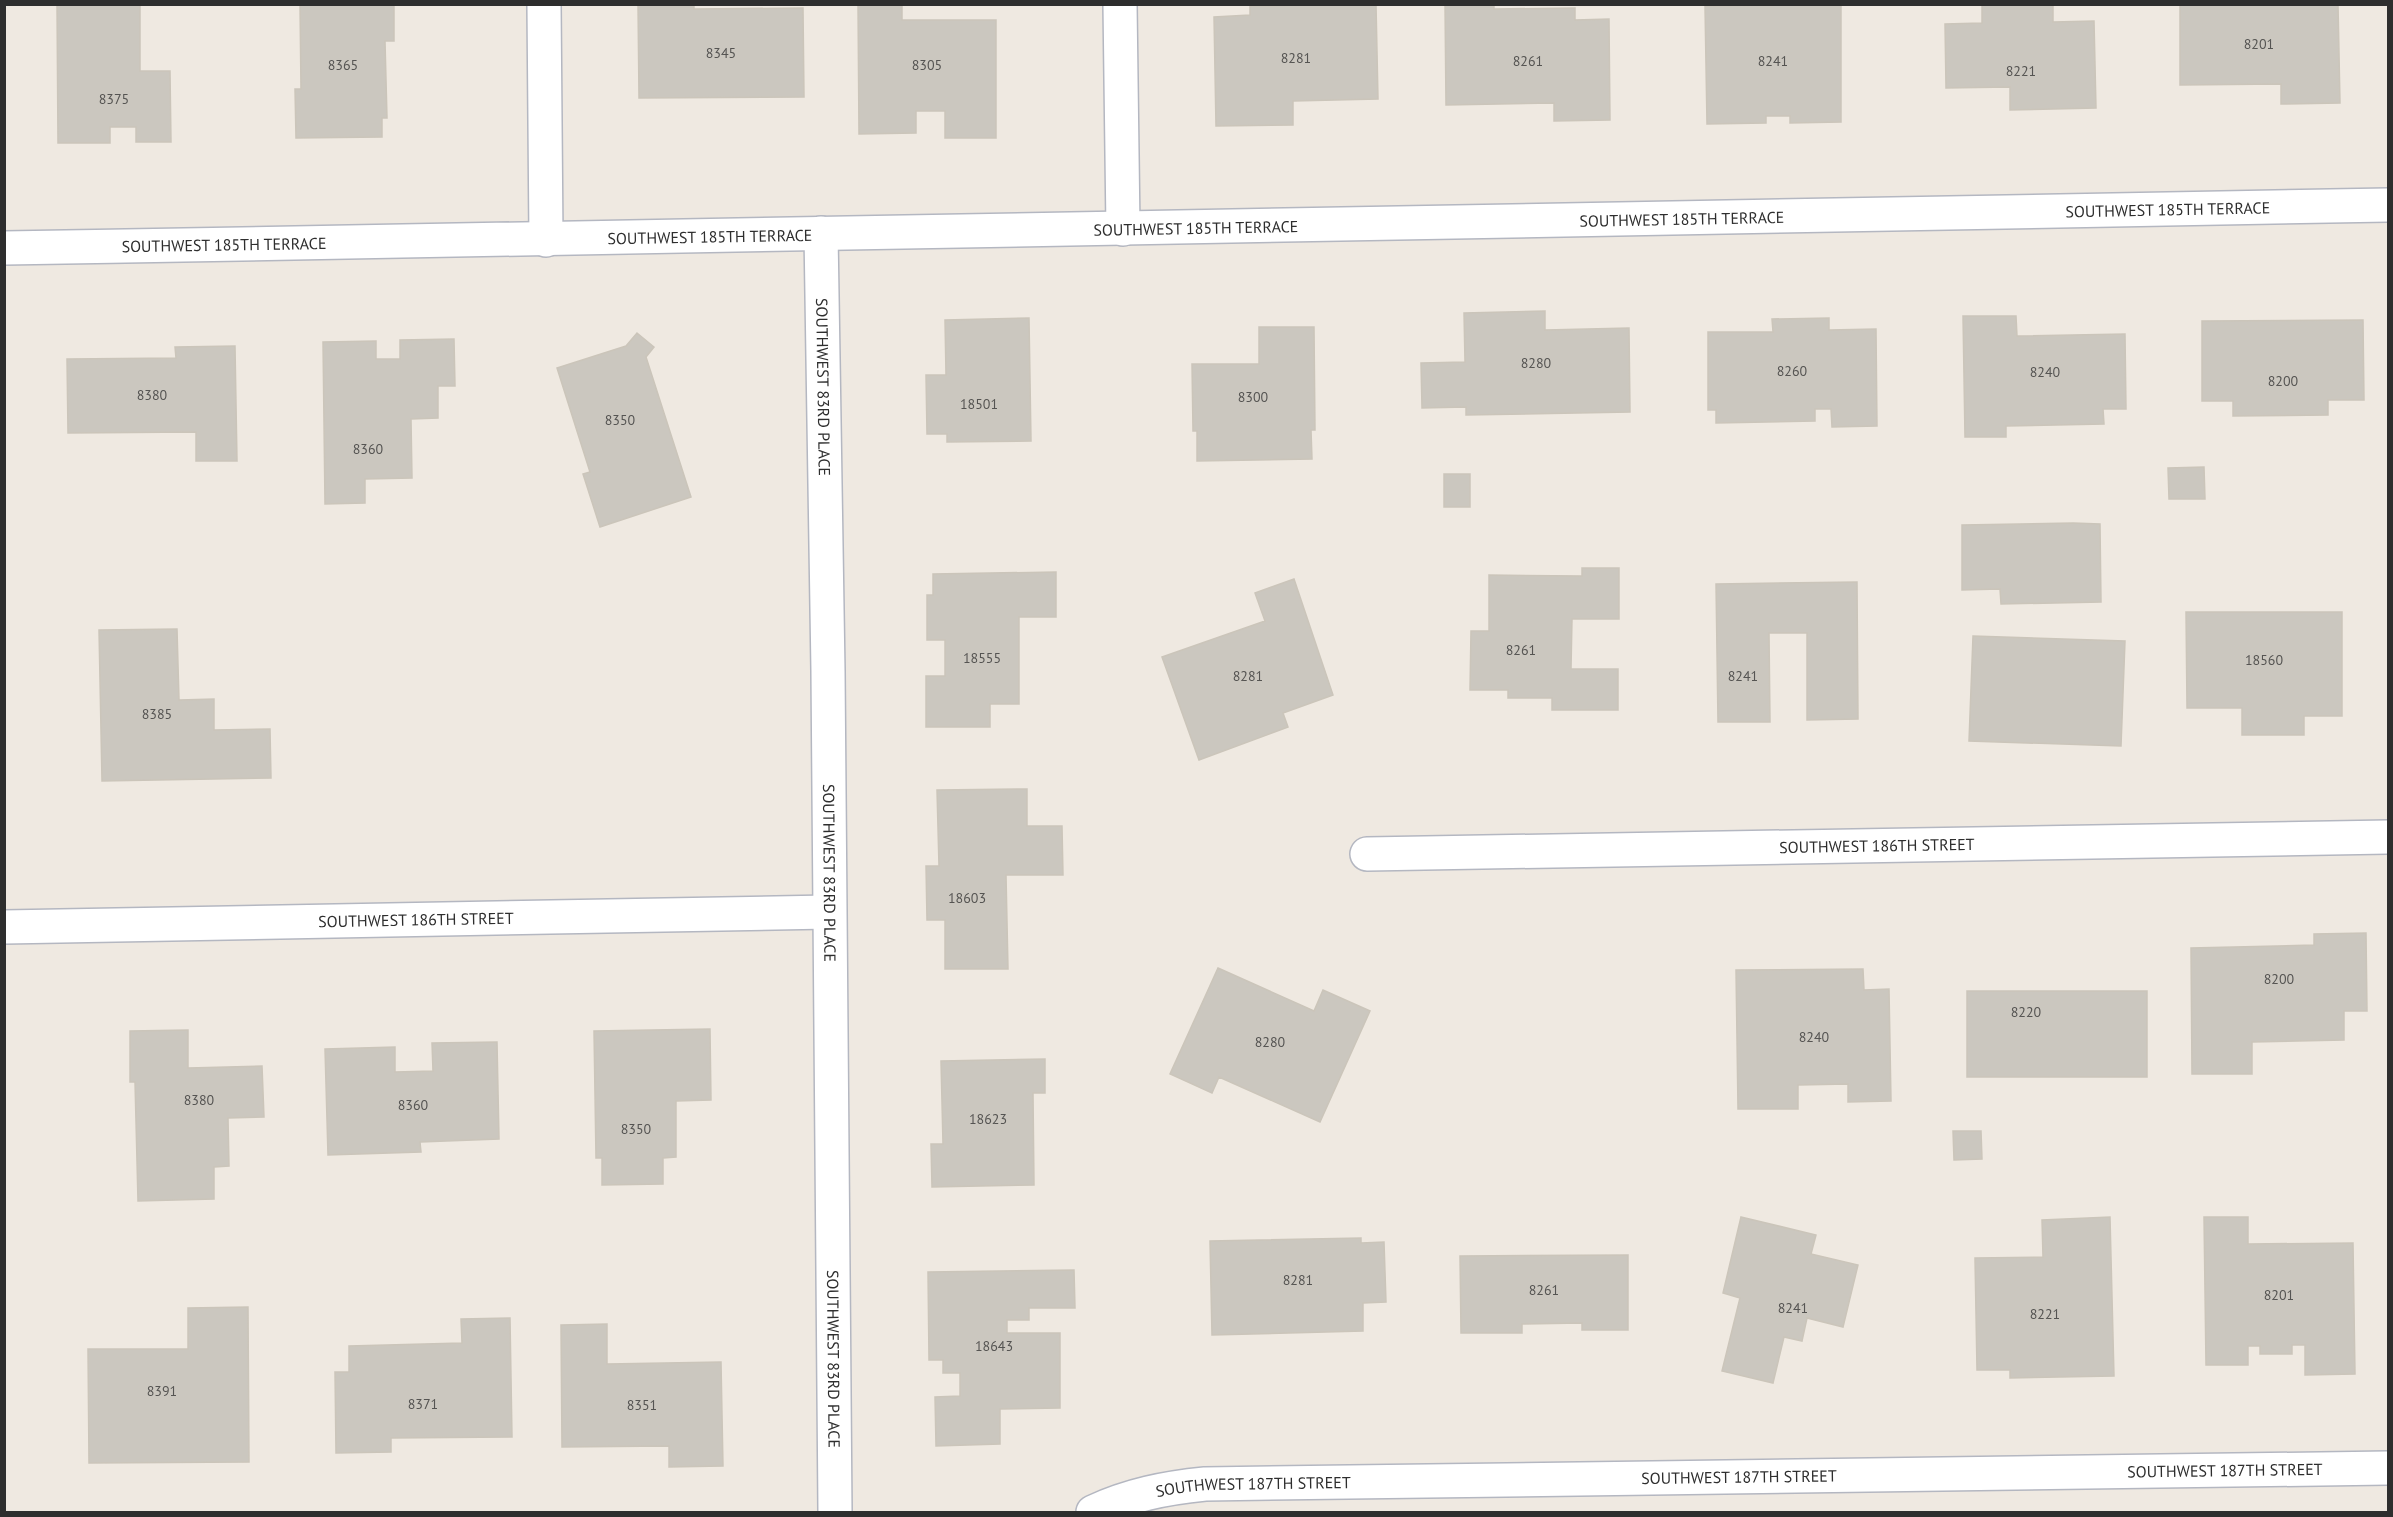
<svg xmlns="http://www.w3.org/2000/svg" width="2393" height="1517" viewBox="0 0 2393 1517" font-family="'PT Sans',sans-serif">
	<style>
		.building { fill: #cbc7bf; stroke: #cbc5ba; stroke-width: 1.5 }
		.lines { fill: none; stroke-linecap: round; stroke-linejoin: round }
		.minor-casing { stroke: #b4b7c1; stroke-width: 36 }
		.minor { stroke: #fff; stroke-width: 33 }
		.labels { text-anchor: middle; dominant-baseline: central; stroke-width: 4.5; stroke-linejoin: round; paint-order: stroke }
		.number-label { font-size: 14px; fill: #555452 }
		.street-label { font-size: 16px; fill: #2e2e2e; stroke: #fff }
	</style>
	<rect width="100%" height="100%" fill="#efe9e1"/>
	<path class="building" d="M57,4H140V71H170L171,142H136V127H110V143H58Z
		M300,4H394V41H385L387,118H382V137L296,138L295,89H301Z
		M638,4H694V9L803,8L804,97L639,98Z
		M858,4H902V20H996V138H945V111H916V133L859,134Z
		M1376,4L1378,99L1293,101V125L1216,126L1214,17L1250,15V6Z
		M1445,4H1494V9L1575,8V20L1609,19L1610,120L1554,121V103L1446,105Z
		M1841,4V122L1790,123V116H1766V123L1707,124L1705,6Z
		M1982,4H2053V22L2094,21L2096,108L2010,110V87L1946,88L1945,24L1982,23Z
		M2180,4H2338L2340,103L2281,104V84L2180,85Z
		M1545,311V330L1629,328L1630,412L1466,415V407L1422,408L1421,363L1465,362L1464,313Z
		M1963,316H2016L2017,336L2125,334L2126,409H2103L2104,424L2006,426V437H1965Z
		M1029,318L1031,441L947,442V434H927L926,375H946L945,320Z
		M1829,318V330L1876,329L1877,426L1832,427L1831,409H1815V421L1716,423V410H1708V332H1773L1772,319Z
		M2363,320L2364,400H2328V415L2233,416V401H2202V321Z
		M1259,327H1314L1315,430H1311L1312,459L1197,461V431H1193L1192,364H1259Z
		M637,333L654,347L646,357L691,497L600,527L583,474L590,472L557,368L626,346Z
		M454,339L455,386H438V418L411,419L412,478L365,479V503L325,504L323,342L376,341V359H400V340Z
		M235,346L237,461H196V432L68,433L67,359L176,358L175,347Z
		M2204,467L2205,499H2169L2168,468Z
		M1444,474H1470V507H1444Z
		M2073,523L2100,524L2101,602L2001,604L2000,589L1962,590V525Z
		M1582,568H1619V619H1572L1571,669H1618V710H1552V698H1508V690H1470L1471,631H1489V575L1582,576Z
		M1056,572V617H1019V704H990V727H926V676H945V640H927V595H933V574Z
		M1294,579L1333,695L1283,713L1288,727L1199,760L1162,657L1265,621L1255,593Z
		M1857,582L1858,719L1807,720V633H1769L1770,722H1718L1716,584Z
		M2186,612H2342V716H2304V735H2242V708H2187Z
		M177,629L179,700L214,699V730L270,729L271,778L102,781L99,630Z
		M1973,636L2125,641L2121,746L1969,741Z
		M1027,789V826H1062L1063,875H1006L1008,969H945V920H927L926,866H939L937,790Z
		M2366,933L2367,1011H2344V1040L2252,1042V1074H2192L2191,948L2314,945V934Z
		M1218,968L1314,1011L1323,990L1370,1011L1320,1122L1219,1077L1212,1093L1170,1074Z
		M1863,969L1864,990L1889,989L1891,1101L1848,1102V1084L1798,1085V1109H1738L1736,970Z
		M1967,991H2147V1077H1967Z
		M710,1029L711,1100L676,1101V1157L663,1158V1184L602,1185V1158H596L594,1031Z
		M188,1030V1068L262,1066L264,1117L228,1118L229,1166L214,1167V1199L138,1201L135,1082H130V1031Z
		M497,1042L499,1139L420,1142L421,1152L328,1155L325,1049L395,1047V1072L433,1071L432,1043Z
		M1045,1059V1093H1033L1034,1185L932,1187L931,1144H943L941,1061Z
		M1953,1131H1981L1982,1159L1954,1160Z
		M1741,1217L1816,1235L1811,1254L1858,1265L1843,1327L1807,1318L1802,1341L1784,1337L1773,1383L1722,1371L1740,1298L1723,1293Z
		M2110,1217L2114,1376L2010,1378V1370H1977L1975,1258L2043,1257L2042,1220Z
		M2204,1217H2248V1244L2353,1243L2355,1374L2305,1375V1345H2292V1354H2260V1346H2248V1365H2206Z
		M1361,1238V1243L1384,1242L1386,1302L1363,1303V1331L1212,1335L1210,1241Z
		M1628,1255V1330H1582V1323L1522,1324V1333H1461L1460,1256Z
		M1074,1270L1075,1308H1029V1320H1007V1333H1060V1408L1000,1409V1444L936,1446L935,1397L960,1396V1373H943V1360H929L928,1272Z
		M248,1307L249,1462L89,1463L88,1349H188V1308Z
		M510,1318L512,1437L391,1438V1452L336,1453L335,1372H349V1346L462,1343L461,1319Z
		M607,1324V1364L721,1362L723,1466L669,1467V1446L562,1447L561,1325Z"/>
	<g class="lines">
		<defs>
			<g id="minor">
				<path d="M544,4L546,240"/>
				<path d="M1120,4L1123,229"/>
				<path id="s1" d="M821,233L828,671L835,1512"/>
				<path id="s2" d="M4,248C799,236 1594,221 2388,205"/>
				<path id="s3" d="M1367,854L2388,837"/>
				<path id="s4" d="M4,927L829,912"/>
				<path id="s5" d="M1093,1512C1130,1495 1165,1488 1205,1484L2388,1468"/>
			</g>
		</defs>
		<use href="#minor" class="minor-casing"/>
		<use href="#minor" class="minor"/>
	</g>
	<g class="labels">
		<g class="number-label">
			<text x="2259" y="44">8201</text>
			<text x="721" y="53">8345</text>
			<text x="1296" y="58">8281</text>
			<text x="1528" y="61">8261</text>
			<text x="1773" y="61">8241</text>
			<text x="343" y="65">8365</text>
			<text x="927" y="65">8305</text>
			<text x="2021" y="71">8221</text>
			<text x="114" y="99">8375</text>
			<text x="1536" y="363">8280</text>
			<text x="1792" y="371">8260</text>
			<text x="2045" y="372">8240</text>
			<text x="2283" y="381">8200</text>
			<text x="152" y="395">8380</text>
			<text x="1253" y="397">8300</text>
			<text x="979" y="404">18501</text>
			<text x="620" y="420">8350</text>
			<text x="368" y="449">8360</text>
			<text x="1521" y="650">8261</text>
			<text x="982" y="658">18555</text>
			<text x="2264" y="660">18560</text>
			<text x="1248" y="676">8281</text>
			<text x="1743" y="676">8241</text>
			<text x="157" y="714">8385</text>
			<text x="967" y="898">18603</text>
			<text x="2279" y="979">8200</text>
			<text x="2026" y="1012">8220</text>
			<text x="1814" y="1037">8240</text>
			<text x="1270" y="1042">8280</text>
			<text x="199" y="1100">8380</text>
			<text x="413" y="1105">8360</text>
			<text x="988" y="1119">18623</text>
			<text x="636" y="1129">8350</text>
			<text x="1298" y="1280">8281</text>
			<text x="1544" y="1290">8261</text>
			<text x="2279" y="1295">8201</text>
			<text x="1793" y="1308">8241</text>
			<text x="2045" y="1314">8221</text>
			<text x="994" y="1346">18643</text>
			<text x="162" y="1391">8391</text>
			<text x="423" y="1404">8371</text>
			<text x="642" y="1405">8351</text>
		</g>
		<g class="street-label">
			<text stroke="none"><textPath href="#s2" startOffset="2164">SOUTHWEST 185TH TERRACE</textPath></text>
			<text stroke="none"><textPath href="#s2" startOffset="1678">SOUTHWEST 185TH TERRACE</textPath></text>
			<text stroke="none"><textPath href="#s2" startOffset="1192">SOUTHWEST 185TH TERRACE</textPath></text>
			<text stroke="none"><textPath href="#s2" startOffset="706">SOUTHWEST 185TH TERRACE</textPath></text>
			<text stroke="none"><textPath href="#s2" startOffset="220">SOUTHWEST 185TH TERRACE</textPath></text>
			<text stroke="none"><textPath href="#s1" startOffset="154">SOUTHWEST 83RD PLACE</textPath></text>
			<text stroke="none"><textPath href="#s3" startOffset="510">SOUTHWEST 186TH STREET</textPath></text>
			<text stroke="none"><textPath href="#s1" startOffset="640">SOUTHWEST 83RD PLACE</textPath></text>
			<text stroke="none"><textPath href="#s4" startOffset="412">SOUTHWEST 186TH STREET</textPath></text>
			<text stroke="none"><textPath href="#s1" startOffset="1126">SOUTHWEST 83RD PLACE</textPath></text>
			<text stroke="none"><textPath href="#s5" startOffset="1136">SOUTHWEST 187TH STREET</textPath></text>
			<text stroke="none"><textPath href="#s5" startOffset="650">SOUTHWEST 187TH STREET</textPath></text>
			<text stroke="none"><textPath href="#s5" startOffset="164">SOUTHWEST 187TH STREET</textPath></text>
		</g>
	</g>
	<rect width="2393" height="1517" fill="none" stroke="#2e2e2e" stroke-width="12"/>
</svg>
